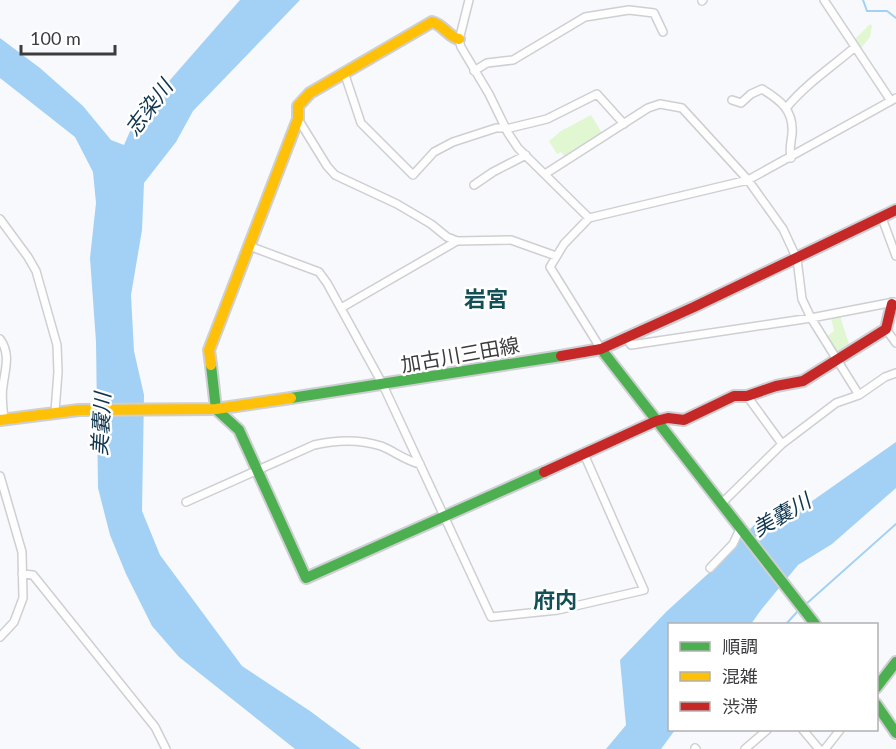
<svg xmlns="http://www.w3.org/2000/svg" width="896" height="749" viewBox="0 0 896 749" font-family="Lato,'Noto Sans JP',sans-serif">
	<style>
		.green { fill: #e0f7d2 }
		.water { fill: #a3d1f5 }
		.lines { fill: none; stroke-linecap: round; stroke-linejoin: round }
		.stream { stroke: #a3d1f5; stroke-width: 2 }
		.street-casing { stroke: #cecfd2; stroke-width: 10 }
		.fast-casing { stroke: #cecfd2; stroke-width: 14 }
		.slow-casing { stroke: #cecfd2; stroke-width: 14 }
		.jam-casing { stroke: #cecfd2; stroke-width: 14 }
		.street { stroke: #fefeff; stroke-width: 7 }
		.fast { stroke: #4caf50; stroke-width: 10 }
		.slow { stroke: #ffc107; stroke-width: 10 }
		.jam { stroke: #c62828; stroke-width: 10 }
		.labels { text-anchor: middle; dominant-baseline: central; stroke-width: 5; stroke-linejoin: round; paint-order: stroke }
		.street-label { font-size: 20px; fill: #3c3c3f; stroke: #fff }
		.water-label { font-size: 21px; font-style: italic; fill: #0f344d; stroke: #fff }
		.quarter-label { font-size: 22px; font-weight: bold; fill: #135056; stroke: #fff }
	</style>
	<rect width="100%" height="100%" fill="#f8f9fd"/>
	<path class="green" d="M870,24L872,26L870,37L861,48L855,39Z
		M591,115L602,133L564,156L561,152L557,154L549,141L561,131Z
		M840,316L850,347L837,354L826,337L834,331L831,317Z"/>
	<path class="water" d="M240,0H300L193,111L176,142L144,183L142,230L131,295L134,351L144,395L142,511L160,555L242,666L310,711L361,749H295L179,657L152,626L126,574L110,535L98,488L96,342L90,258L96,203L93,172L75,137L0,78V38L40,68L83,106L111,140L124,145L135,120Z
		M896,442V488L832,544L798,565L761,610L751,624H670V730H675L661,749H606L626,725L620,660L667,611L710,572L755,524L805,506Z"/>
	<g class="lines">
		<path class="stream" d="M863,0L867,11H887L896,18
			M805,605L896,524
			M786,624L798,611"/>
		<defs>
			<path id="street" d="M469,0L459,40L461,47L489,94L508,133L518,148L589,218
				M824,0L891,101
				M702,1L703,0
				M474,71L487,63L513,60L585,17L629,10L654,13L663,32
				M344,72L361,123L413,175L434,152L453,142L496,128H510L547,119L597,94L624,124
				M732,100L741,103L751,94L762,89C780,100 794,110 792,134C791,142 789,150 791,158
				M787,107C807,83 832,67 855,47
				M298,119L327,166L335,175L397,204L431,224L447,237L457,241L511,240L556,256
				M545,174L648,108L660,104L682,108L748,180L783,229L797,259L802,299L811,318L859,395
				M474,185L493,172L526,155
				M882,218L896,256
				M0,219L28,257L36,271L57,345L58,372L55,412
				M249,246L319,272L327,283L383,385L491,617L558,610L644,590L584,454
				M341,308L457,241
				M886,329L896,343
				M627,338L631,345L811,318L894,302
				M0,339C11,354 5,369 3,386C1,396 3,408 4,419
				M601,349L550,267L564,244L589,218L748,180L896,98
				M747,396L782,444
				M0,476L22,552L23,598L14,622L0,637
				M186,502L314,445C336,440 359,439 381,446C394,451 406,461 420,464
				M721,504L782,444L836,403L859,395L885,377L896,373
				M710,568L733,544L740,529
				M22,574L33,575L155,727L166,749
				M803,730L819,749
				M695,748L696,749
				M745,749L767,730
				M825,749L840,730"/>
			<path id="fast" d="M601,349L815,624
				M211,365L216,409L239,430L306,578L544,472
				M291,398L561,356
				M876,688L896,662
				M876,704L896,733"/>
			<path id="slow" d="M211,365L209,350L298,119V106L310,93L432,22C444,25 448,37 459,39
				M0,420L79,410L216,409L291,398"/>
			<path id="jam" d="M561,356L601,349L694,307L896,210
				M544,472L656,421L668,418L684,420L734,396H747L776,386L803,381L886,329L892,304"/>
		</defs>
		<use href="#street" class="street-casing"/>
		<use href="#fast" class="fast-casing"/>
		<use href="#slow" class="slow-casing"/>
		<use href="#jam" class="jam-casing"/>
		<use href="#street" class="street"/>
		<use href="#fast" class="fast"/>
		<use href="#slow" class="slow"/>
		<use href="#jam" class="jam"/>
	</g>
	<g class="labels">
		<g class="street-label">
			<text transform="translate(460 354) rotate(-10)">加古川三田線</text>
		</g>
		<g class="water-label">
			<text transform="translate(148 107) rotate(-53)">志染川</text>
			<text transform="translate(100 424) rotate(-87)">美嚢川</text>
			<text transform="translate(781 514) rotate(-30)">美嚢川</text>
		</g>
		<g class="quarter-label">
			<text x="486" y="298">岩宮</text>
			<text x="555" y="599">府内</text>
		</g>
	</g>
	<rect x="668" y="623" width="210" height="108" fill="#ffffff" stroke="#b1b1b2" stroke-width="1.5"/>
	<rect x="680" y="642" width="30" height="9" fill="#4caf50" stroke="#b1b1b2" stroke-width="1.5"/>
	<text x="722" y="653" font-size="18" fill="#3c3c3f">順調</text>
	<rect x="680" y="672" width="30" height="9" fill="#ffc107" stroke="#b1b1b2" stroke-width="1.5"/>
	<text x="722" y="683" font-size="18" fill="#3c3c3f">混雑</text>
	<rect x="680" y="702" width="30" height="9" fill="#c62828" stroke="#b1b1b2" stroke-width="1.5"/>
	<text x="722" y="713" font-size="18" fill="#3c3c3f">渋滞</text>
	<path d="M21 45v9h94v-9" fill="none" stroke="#3c3c3f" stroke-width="3"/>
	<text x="30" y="45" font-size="18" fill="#3c3c3f" stroke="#ffffff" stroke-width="4.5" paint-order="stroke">100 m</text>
</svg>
